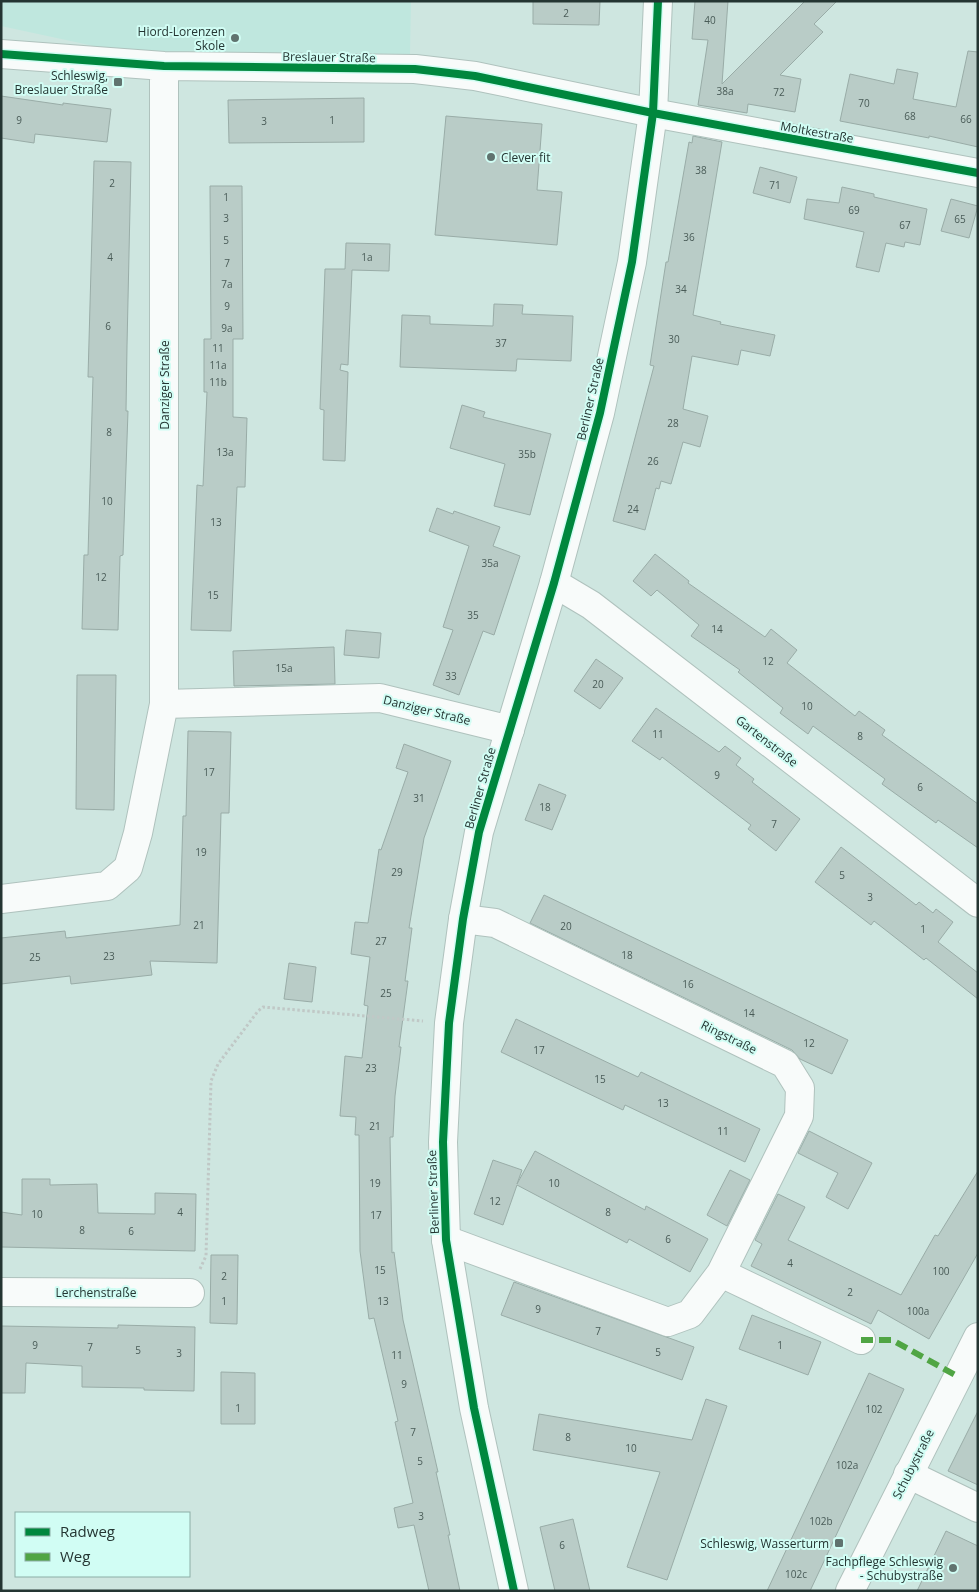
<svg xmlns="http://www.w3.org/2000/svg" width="979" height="1592" viewBox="0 0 979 1592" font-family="'Open Sans',sans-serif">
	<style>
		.built { fill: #bfe7de }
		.building { fill: #b9ccc7; stroke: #99aca7 }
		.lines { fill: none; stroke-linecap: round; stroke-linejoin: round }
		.minor-casing { stroke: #afc2bd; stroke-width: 30 }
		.tertiary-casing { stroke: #afc2bd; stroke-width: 30 }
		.path { stroke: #c0c8c6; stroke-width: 3; stroke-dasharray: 2.5 2.5; stroke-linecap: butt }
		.minor { stroke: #f8fbfa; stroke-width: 28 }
		.tertiary { stroke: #f8fbfa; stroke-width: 28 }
		.quiet { stroke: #50a544; stroke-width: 6; stroke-dasharray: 12 6; stroke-linecap: butt }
		.cycleway-casing { stroke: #d1fdf4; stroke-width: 11 }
		.cycleway { stroke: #00873e; stroke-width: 8 }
		.poi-dot { fill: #60736f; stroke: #d1fdf4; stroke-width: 2 }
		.labels { text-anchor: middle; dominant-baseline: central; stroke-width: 4; stroke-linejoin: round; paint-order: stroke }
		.number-label { font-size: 10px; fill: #495b57 }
		.poi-label { font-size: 12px; fill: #243532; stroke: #d1fdf4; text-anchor: end }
		.street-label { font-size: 12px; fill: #243532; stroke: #d1fdf4 }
	</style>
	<rect width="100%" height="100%" fill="#cee6e0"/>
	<path class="built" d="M1,1H411L410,54L117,51L1,26Z"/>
	<path class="building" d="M533,1H600L599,25L533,24Z
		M695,1H728L722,84L805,1H837L814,24L823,32L780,75L801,79L795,112L748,104L747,113L698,105L708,40L692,39Z
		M968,51L978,52V147L929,136V138L840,121L850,74L894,84L897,69L918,73L913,99L956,107Z
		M1,96L63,105V103L111,109L107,142L35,134L34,143L1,138Z
		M364,98V142L229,143L228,100Z
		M446,116L542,124L537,190L562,192L557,245L435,235Z
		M693,136L722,142L693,315L721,322L720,324L775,335L770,356L741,350L738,365L692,356L683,409L708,416L700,447L683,442L671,484L661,481L659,489L656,488L645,530L613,521L654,366L650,365L666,262H668L689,142L692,143Z
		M94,161L131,162L127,346L126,411H128L123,555L120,556L118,630L82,629L84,555H88L93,377H88Z
		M760,167L797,177L790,203L753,193Z
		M210,186H242L243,339H233V417L247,418L245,487H237L231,631L191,630L197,485L203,486L207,392H204V339H211Z
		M842,187L874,194V197L927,209L920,245L905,242L904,247L886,243L879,272L856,267L864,232L804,219L807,199L839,203Z
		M951,199L978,206L969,238L941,231Z
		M346,243L390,244L389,271L352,270L348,365L341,364L340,370L348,372L345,461L323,460L324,410L320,409L325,269H345Z
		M494,304L523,305L522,314L573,316L571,361L517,359L516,371L400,367L402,315L430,316V324L493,326Z
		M462,405L485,412L483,417L551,434L530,515L494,506L505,464L450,448Z
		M437,508L453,514L454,511L500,527L493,546L520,556L494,635L483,631L459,695L433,685L453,630L443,627L469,546L429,531Z
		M655,554L689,581L688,583L765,637L771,629L797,650L787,663L855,716L859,711L885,730L882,735L978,804V848L938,820L936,823L882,784L885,779L813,726L808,734L780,713L783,708L738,672L740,670L691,636L699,625L657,590L651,596L633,581Z
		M346,630L381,633L379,658L344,655Z
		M334,647L335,684L234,686L233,651Z
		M596,659L623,678L600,709L574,691Z
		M77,675H116L114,810L76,809Z
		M656,708L719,752L725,746L741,758L736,765L754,779L752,782L800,819L776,851L748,829L751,825L662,757L660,760L632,741Z
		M188,731L231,732L229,813H221L217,963L150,961L152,975L71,984L70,976L1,984V938L65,931L66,938L180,925L183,816H186Z
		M404,744L451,761L424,838L409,928H412L405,981H408L399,1047H401L395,1096L393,1137H390L392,1253L394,1252L403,1320L438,1472H436L450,1535H448L460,1591H429L414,1525L398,1528L394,1508L413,1503L395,1422L398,1421L374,1318L369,1319L360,1251L359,1135H355L356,1117L340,1116L345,1056L362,1058L368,1006L364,1005L370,957L351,954L355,922L368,923L379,849L381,850L408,772L396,768Z
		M539,784L566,795L552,830L525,820Z
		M841,847L916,905L919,902L933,913L936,909L953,922L938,942L978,973V999L926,958L924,960L874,921L871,925L815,882Z
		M544,895L848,1040L832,1074L800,1059L792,1050L530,923Z
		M289,963L316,967L312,1002L284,999Z
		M516,1019L638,1077L641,1072L760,1129L745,1162L625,1105L623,1110L501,1052Z
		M809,1131L872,1163L848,1209L826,1197L838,1173L798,1153Z
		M535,1151L645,1210L646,1206L708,1239L690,1272L629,1239L627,1243L517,1185L503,1225L474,1214L493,1160L522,1170L517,1184Z
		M730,1170L750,1180L727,1226L707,1215Z
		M978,1171V1253L929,1339L878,1310L871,1324L751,1266L762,1244L755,1240L778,1194L805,1207L788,1240L901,1295L935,1235L938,1236Z
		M22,1179H50V1185L97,1184L98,1213L155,1214V1193L196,1194L195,1251L1,1247V1212L22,1215Z
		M211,1255H238L237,1324L210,1323Z
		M514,1282L694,1347L682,1380L501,1315Z
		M752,1315L821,1342L808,1375L739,1349Z
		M118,1325L195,1327L194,1391L144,1390V1388L82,1387V1366L26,1363L25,1393H1V1326L118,1328Z
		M221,1372L255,1373V1424H221Z
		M869,1373L904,1389L826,1557L810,1591H767Z
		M706,1399L727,1406L667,1580L627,1567L660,1472L533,1450L539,1414L692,1440Z
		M978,1411V1485L948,1471Z
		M573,1519L590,1591H555L540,1527Z
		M946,1531L978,1546V1591H917Z"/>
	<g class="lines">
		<defs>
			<path id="minor" d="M1,54L164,66L415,69L475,76L653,113L978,173
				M554,583L591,605L978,903
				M164,704L380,698L510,730
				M1,899L107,886L128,868L138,833L164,704V66
				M446,1240L668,1322L690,1314L721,1273L799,1116L800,1088L785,1064L495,923L463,919
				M721,1273L861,1340
				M1,1292L190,1293
				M908,1474L978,1508"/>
			<path id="tertiary" d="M514,1591L474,1408L446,1240L443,1142L449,1023L463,919L479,832L554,583L600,413L632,262L653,113L658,1
				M850,1591L978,1337"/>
		</defs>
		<use href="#minor" class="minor-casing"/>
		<use href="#tertiary" class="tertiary-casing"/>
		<path class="path" d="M200,1269L206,1256L211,1081L218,1064L258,1011L263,1007L423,1021"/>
		<use href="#minor" class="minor"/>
		<use href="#tertiary" class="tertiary"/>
		<path class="quiet" d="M861,1340H892L957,1376"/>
		<defs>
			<path id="cycleway" d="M1,54L164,66L415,69L475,76L653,113L978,173
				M514,1591L474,1408L446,1240L443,1142L449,1023L463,919L479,832L554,583L600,413L632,262L653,113L658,1"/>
		</defs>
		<use href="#cycleway" class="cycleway-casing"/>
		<use href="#cycleway" class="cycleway"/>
	</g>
	<g class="poi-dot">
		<circle cx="235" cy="38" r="5"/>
		<rect x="113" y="77" width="10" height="10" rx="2.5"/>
		<circle cx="491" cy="157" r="5"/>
		<rect x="834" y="1538" width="10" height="10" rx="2.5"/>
		<circle cx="953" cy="1568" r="5"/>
	</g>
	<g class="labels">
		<g class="number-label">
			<text x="566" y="13">2</text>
			<text x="710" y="20">40</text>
			<text x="725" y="91">38a</text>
			<text x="779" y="92">72</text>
			<text x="864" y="103">70</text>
			<text x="910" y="116">68</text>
			<text x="966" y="119">66</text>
			<text x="19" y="120">9</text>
			<text x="332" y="120">1</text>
			<text x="264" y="121">3</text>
			<text x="701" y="170">38</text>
			<text x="112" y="183">2</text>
			<text x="775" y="185">71</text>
			<text x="226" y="197">1</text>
			<text x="854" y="210">69</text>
			<text x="226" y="218">3</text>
			<text x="960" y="219">65</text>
			<text x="905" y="225">67</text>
			<text x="689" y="237">36</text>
			<text x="226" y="240">5</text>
			<text x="110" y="257">4</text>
			<text x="367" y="257">1a</text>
			<text x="227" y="263">7</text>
			<text x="227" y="284">7a</text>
			<text x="681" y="289">34</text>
			<text x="227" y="306">9</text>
			<text x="108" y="326">6</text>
			<text x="227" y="328">9a</text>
			<text x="674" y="339">30</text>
			<text x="501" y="343">37</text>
			<text x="218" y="348">11</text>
			<text x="218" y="365">11a</text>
			<text x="218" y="382">11b</text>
			<text x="673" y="423">28</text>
			<text x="109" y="432">8</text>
			<text x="225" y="452">13a</text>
			<text x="527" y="454">35b</text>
			<text x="653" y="461">26</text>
			<text x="107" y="501">10</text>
			<text x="633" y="509">24</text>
			<text x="216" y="522">13</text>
			<text x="490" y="563">35a</text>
			<text x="101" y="577">12</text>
			<text x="213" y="595">15</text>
			<text x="473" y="615">35</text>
			<text x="717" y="629">14</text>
			<text x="768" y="661">12</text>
			<text x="284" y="668">15a</text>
			<text x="451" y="676">33</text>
			<text x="598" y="684">20</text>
			<text x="807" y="706">10</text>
			<text x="658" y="734">11</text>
			<text x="860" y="736">8</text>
			<text x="209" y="772">17</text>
			<text x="717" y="775">9</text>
			<text x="920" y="787">6</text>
			<text x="419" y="798">31</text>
			<text x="545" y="807">18</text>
			<text x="774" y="824">7</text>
			<text x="201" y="852">19</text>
			<text x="397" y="872">29</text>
			<text x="842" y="875">5</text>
			<text x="870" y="897">3</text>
			<text x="199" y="925">21</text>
			<text x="566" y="926">20</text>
			<text x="923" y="929">1</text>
			<text x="381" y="941">27</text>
			<text x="627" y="955">18</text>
			<text x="109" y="956">23</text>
			<text x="35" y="957">25</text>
			<text x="688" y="984">16</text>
			<text x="386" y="993">25</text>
			<text x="749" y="1013">14</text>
			<text x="809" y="1043">12</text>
			<text x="539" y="1050">17</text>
			<text x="371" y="1068">23</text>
			<text x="600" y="1079">15</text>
			<text x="663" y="1103">13</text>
			<text x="375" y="1126">21</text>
			<text x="723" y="1131">11</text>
			<text x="375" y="1183">19</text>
			<text x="554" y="1183">10</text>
			<text x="495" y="1201">12</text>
			<text x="180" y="1212">4</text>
			<text x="608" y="1212">8</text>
			<text x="37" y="1214">10</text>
			<text x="376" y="1215">17</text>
			<text x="82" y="1230">8</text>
			<text x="131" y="1231">6</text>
			<text x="668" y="1239">6</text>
			<text x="790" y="1263">4</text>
			<text x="380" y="1270">15</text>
			<text x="941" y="1271">100</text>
			<text x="224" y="1276">2</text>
			<text x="850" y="1292">2</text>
			<text x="224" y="1301">1</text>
			<text x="383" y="1301">13</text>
			<text x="538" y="1309">9</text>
			<text x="918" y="1311">100a</text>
			<text x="598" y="1331">7</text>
			<text x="35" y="1345">9</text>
			<text x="780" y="1345">1</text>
			<text x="90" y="1347">7</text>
			<text x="138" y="1350">5</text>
			<text x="658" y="1352">5</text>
			<text x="179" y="1353">3</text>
			<text x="397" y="1355">11</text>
			<text x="404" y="1384">9</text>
			<text x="238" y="1408">1</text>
			<text x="874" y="1409">102</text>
			<text x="413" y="1432">7</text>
			<text x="568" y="1437">8</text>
			<text x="631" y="1448">10</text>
			<text x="420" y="1461">5</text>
			<text x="847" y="1465">102a</text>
			<text x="421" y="1516">3</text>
			<text x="821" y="1521">102b</text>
			<text x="562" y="1545">6</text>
			<text x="796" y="1574">102c</text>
		</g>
		<g class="poi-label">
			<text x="225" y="31">Hiord-Lorenzen<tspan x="225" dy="14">Skole</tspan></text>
			<text x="108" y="75">Schleswig,<tspan x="108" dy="14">Breslauer Straße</tspan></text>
			<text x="501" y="157" text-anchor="start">Clever fit</text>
			<text x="829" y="1543">Schleswig, Wasserturm</text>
			<text x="943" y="1561">Fachpflege Schleswig<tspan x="943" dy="14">- Schubystraße</tspan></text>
		</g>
		<g class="street-label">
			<text transform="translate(329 57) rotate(1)">Breslauer Straße</text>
			<text transform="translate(817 132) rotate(10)">Moltkestraße</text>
			<text transform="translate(164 385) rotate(-90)">Danziger Straße</text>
			<text transform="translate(590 399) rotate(-77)">Berliner Straße</text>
			<text transform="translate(427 710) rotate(14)">Danziger Straße</text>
			<text transform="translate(767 741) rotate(38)">Gartenstraße</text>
			<text transform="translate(480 788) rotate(-74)">Berliner Straße</text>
			<text transform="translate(729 1037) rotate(26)">Ringstraße</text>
			<text transform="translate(433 1192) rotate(-92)">Berliner Straße</text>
			<text x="96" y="1292">Lerchenstraße</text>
			<text transform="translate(913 1464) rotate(-63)">Schubystraße</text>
		</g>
	</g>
	<rect width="979" height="1592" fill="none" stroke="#243532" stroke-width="5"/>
	<rect x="15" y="1512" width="175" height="65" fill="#d1fdf4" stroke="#8cada6"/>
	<rect x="25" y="1528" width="25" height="8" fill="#00873e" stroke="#8cada6"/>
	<text x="60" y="1537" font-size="15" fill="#243532">Radweg</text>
	<rect x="25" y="1553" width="25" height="8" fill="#50a544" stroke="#8cada6"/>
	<text x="60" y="1562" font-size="15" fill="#243532">Weg</text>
</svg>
